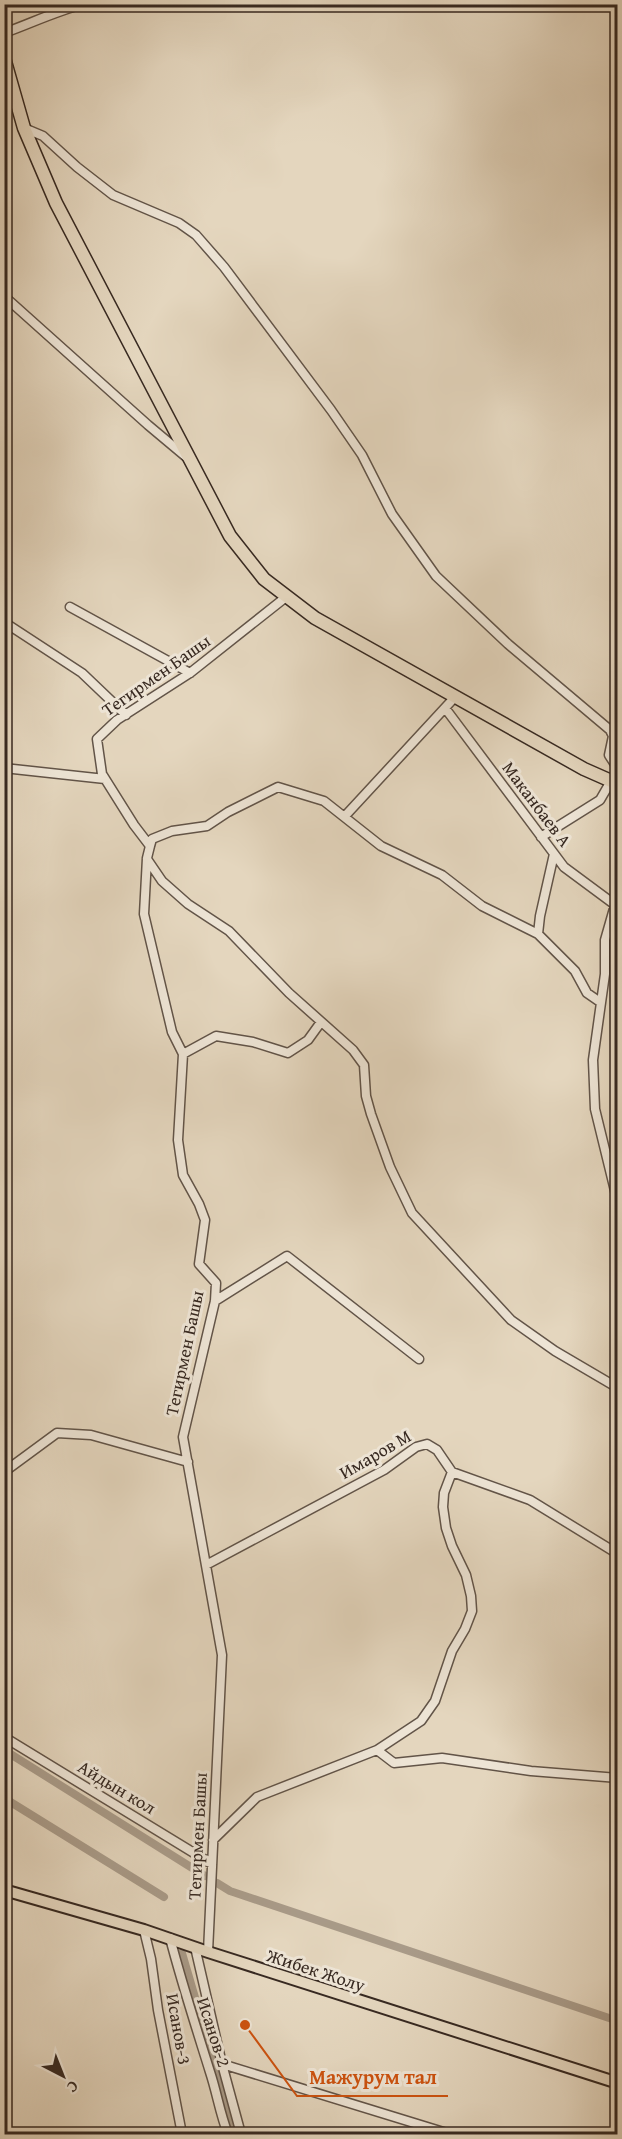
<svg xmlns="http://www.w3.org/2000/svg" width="622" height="2139" viewBox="0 0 622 2139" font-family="'Gentium Book Plus',serif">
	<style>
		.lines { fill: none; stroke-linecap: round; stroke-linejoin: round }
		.canal { stroke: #a99b89; stroke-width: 8 }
		.minor-casing { stroke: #625448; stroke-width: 11 }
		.major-casing { stroke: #372921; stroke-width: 14 }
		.highway-casing { stroke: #372921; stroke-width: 15 }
		.minor { stroke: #ede4d5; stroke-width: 8 }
		.major { stroke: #e4d6be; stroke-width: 10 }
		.highway { stroke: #e4d6be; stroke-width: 12 }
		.labels { text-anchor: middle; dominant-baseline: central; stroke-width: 6; stroke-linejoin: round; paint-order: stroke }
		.street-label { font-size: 18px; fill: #372921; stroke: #ede4d5 }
		.leader { fill: none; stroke: #cd520f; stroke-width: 2 }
		.callout-dot { fill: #cd520f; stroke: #ede4d5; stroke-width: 2 }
		.callout-label { font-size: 20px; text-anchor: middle; font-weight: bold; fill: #cd520f; stroke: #ede4d5; stroke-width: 6; stroke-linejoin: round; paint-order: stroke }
	</style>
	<rect width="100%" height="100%" fill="#e4d6be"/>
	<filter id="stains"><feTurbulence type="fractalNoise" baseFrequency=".00333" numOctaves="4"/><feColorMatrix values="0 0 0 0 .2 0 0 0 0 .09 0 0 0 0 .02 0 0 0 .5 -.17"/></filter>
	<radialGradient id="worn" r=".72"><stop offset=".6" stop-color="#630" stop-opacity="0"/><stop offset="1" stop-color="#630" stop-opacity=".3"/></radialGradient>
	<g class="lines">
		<path class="canal" d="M4,1750L205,1876
			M4,1798L164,1897
			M217,1883L230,1891L618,2021
			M182,1953L235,2134"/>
		<defs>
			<path id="minor" d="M97,4H103
				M4,33C32,23 56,11 84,4
				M24,128L43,136L77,167L113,195L179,223L196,235L224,267L331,410L362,455L392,514L436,576L508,644L610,730L613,736L609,755L618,769
				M4,296L148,425L185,456
				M70,607L190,673
				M4,622L82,673L126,715
				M445,708L564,867L618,907
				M4,768L105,779
				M345,816L455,697
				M541,837L600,800L611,781
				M150,846L152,839L172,831L207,826L228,812L278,787L324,801L381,846L442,875L482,906L538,934L575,971L587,993L600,1002
				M147,859L162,881L188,904L229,931L289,993L353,1050L364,1065L366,1096L371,1114L390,1167L412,1213L511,1320L555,1351L618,1388
				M615,905L605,940V974L593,1060L595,1109L618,1203
				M538,934L540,916L554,854
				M183,1054L216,1036L253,1042L288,1053L308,1040L321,1022
				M215,1301L287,1256L419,1359
				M4,1472L57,1433L91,1435L188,1462
				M206,1565L384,1470L416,1447L427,1444L437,1450L452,1472L530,1500L618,1554
				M4,1737L212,1864
				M377,1750L394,1763L442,1758L531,1771L618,1778
				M213,1840L257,1797L377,1750L421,1721L435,1701L452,1651L465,1629L472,1611L471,1596L466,1575L452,1546L446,1528L443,1507L444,1493L452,1472
				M144,1930L151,1959L158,2010L182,2134
				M170,1938C182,1984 196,2027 210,2072C217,2093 220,2114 228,2134
				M195,1947L222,2064L241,2134
				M208,1952L222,1655L183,1437L215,1301L216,1283L199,1264L205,1220L199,1204L183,1175L178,1140L183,1054L172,1032L144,914L147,858L150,846L134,825L102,774L97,739L117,720L190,673L286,597
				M222,2064L450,2134"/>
			<path id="major" d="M4,1890L144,1930L208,1952L618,2083"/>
			<path id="highway" d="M4,58L24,128L56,203L230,536L264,579L315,618L584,769L618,784"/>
		</defs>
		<use href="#minor" class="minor-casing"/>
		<use href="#major" class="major-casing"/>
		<use href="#highway" class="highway-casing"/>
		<use href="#minor" class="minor"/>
		<use href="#major" class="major"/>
		<use href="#highway" class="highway"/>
	</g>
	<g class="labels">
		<g class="street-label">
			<text transform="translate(156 675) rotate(-35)">Тегирмен Башы</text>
			<text transform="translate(537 804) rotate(53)">Маканбаев А</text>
			<text transform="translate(184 1353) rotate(-78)">Тегирмен Башы</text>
			<text transform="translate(375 1454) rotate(-30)">Имаров М</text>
			<text transform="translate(117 1787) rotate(31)">Айдын кол</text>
			<text transform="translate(197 1836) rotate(-87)">Тегирмен Башы</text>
			<text transform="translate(316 1970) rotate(18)">Жибек Жолу</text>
			<text transform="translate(179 2029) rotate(80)">Исанов-3</text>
			<text transform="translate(214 2032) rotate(72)">Исанов-2</text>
		</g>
	</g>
	<path class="leader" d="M245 2025L297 2096H448"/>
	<circle class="callout-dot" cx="245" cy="2025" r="6"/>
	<g class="callout-label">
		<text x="373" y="2084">Мажурум тал</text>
	</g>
	<rect width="622" height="2139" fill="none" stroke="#e4d6be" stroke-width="24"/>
	<rect x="6" y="6" width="610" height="2127" fill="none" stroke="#372921" stroke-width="3"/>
	<rect x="12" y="12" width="598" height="2115" fill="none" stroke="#372921" stroke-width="1.5"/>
	<g transform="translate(63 2076) rotate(138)" stroke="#ede4d5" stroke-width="4.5" paint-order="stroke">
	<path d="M0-4.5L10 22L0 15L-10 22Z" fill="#372921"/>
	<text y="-9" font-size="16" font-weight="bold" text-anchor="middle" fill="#372921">С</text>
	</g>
	<rect width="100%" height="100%" filter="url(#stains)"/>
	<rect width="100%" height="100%" fill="url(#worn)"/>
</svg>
